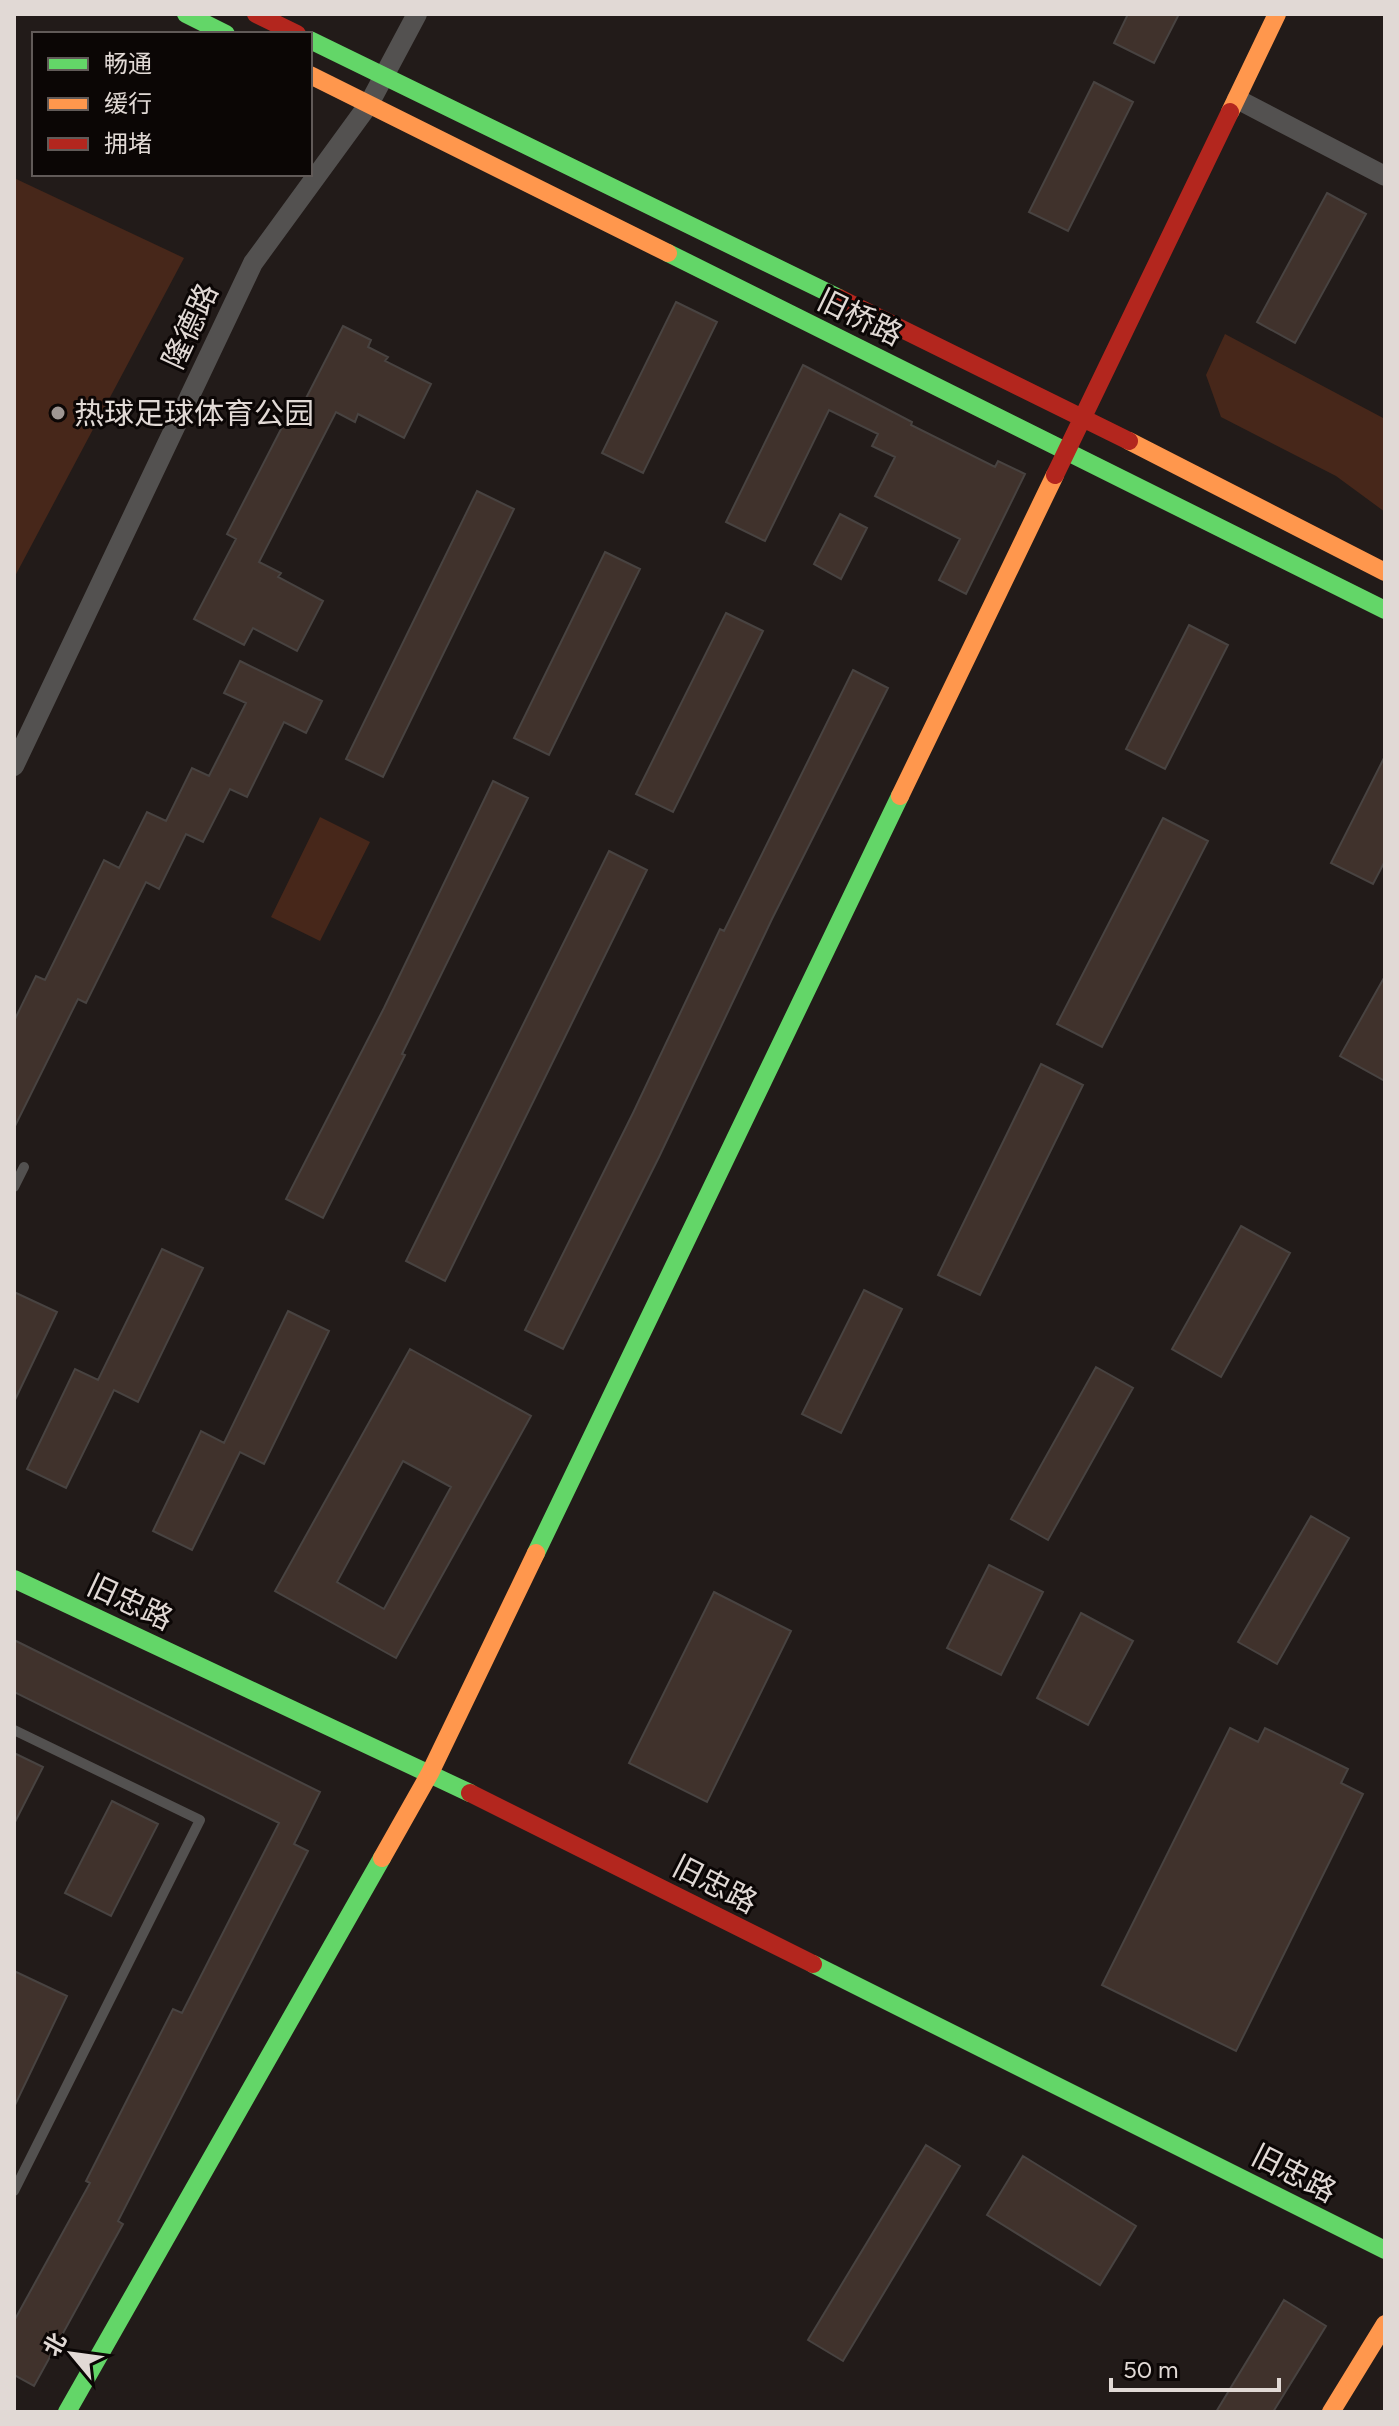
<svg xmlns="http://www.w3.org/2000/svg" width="1399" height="2426" viewBox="0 0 1399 2426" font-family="Figtree,'Noto Sans SC',sans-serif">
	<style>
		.green { fill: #47271a }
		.building { fill: #40322c; stroke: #484341; stroke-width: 2; fill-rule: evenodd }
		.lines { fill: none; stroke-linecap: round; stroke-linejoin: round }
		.lane { stroke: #535150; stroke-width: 10 }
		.street { stroke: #535150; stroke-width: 20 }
		.fast { stroke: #63d668; stroke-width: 18 }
		.slow { stroke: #ff974d; stroke-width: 18 }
		.jam { stroke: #b3261e; stroke-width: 18 }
		.poi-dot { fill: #9e9693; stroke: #0b0605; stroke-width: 3 }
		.labels { text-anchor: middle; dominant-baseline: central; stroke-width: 6; stroke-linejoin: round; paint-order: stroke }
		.street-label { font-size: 30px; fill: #e1d9d5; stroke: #0b0605 }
		.poi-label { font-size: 30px; fill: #e1d9d5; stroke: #0b0605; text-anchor: start }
	</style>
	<rect width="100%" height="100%" fill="#221b19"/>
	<path class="green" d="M14,178L184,258L14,578Z
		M1225,334L1385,419V512L1336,476L1221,417L1206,375Z
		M320,817L370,842L320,941L271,917Z"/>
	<path class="building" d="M1128,14H1179L1154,63L1114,43Z
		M1094,82L1133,102L1068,231L1029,212Z
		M1327,193L1366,214L1295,343L1257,322Z
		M676,302L717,322L643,473L602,453Z
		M343,326L371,340L368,347L388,357L385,361L431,384L404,438L358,414L355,422L336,412L259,562L281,573L278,577L323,601L297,651L253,628L244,645L194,619L236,539L227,534L295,402L302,406Z
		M803,365L912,422L911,425L995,467L998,461L1025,474L966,594L939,580L960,539L875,496L895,457L872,446L878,434L829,410L765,541L726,522Z
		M477,491L514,509L383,777L346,759Z
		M840,514L867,528L841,579L814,564Z
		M605,552L640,569L549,755L514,738Z
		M726,613L763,631L673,812L636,794Z
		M1189,625L1228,645L1165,769L1126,749Z
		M240,661L322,701L306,733L284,722L247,797L230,789L203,842L186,834L159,889L146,882L86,1003L78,999L14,1128V1021L36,976L45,980L104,860L119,868L147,812L166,821L192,768L209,776L246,703L224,693Z
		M853,670L888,688L772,919L659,1157L563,1349L525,1330L633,1113L720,929L724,931Z
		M1385,756V861L1373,884L1331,863Z
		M493,781L528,798L402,1054L405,1055L323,1218L286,1199L384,1008Z
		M1163,818L1208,841L1102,1047L1057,1024Z
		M609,851L647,870L445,1281L406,1261Z
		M1385,976V1081L1340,1056Z
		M1041,1064L1083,1085L980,1295L938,1275Z
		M1241,1226L1290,1253L1221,1377L1172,1349Z
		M162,1249L203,1268L138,1402L114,1390L66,1488L27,1469L75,1369L98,1380Z
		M864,1290L902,1309L841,1433L802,1414Z
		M14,1292L57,1312L14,1402Z
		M288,1311L329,1331L264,1464L240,1452L192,1550L153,1531L201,1431L224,1443Z
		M410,1349L531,1416L396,1658L275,1591ZM403,1461L451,1487L384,1609L337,1582Z
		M1096,1367L1133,1388L1048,1540L1011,1519Z
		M1311,1516L1349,1538L1277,1664L1238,1642Z
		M989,1565L1043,1592L1001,1675L947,1648Z
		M714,1592L791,1631L707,1802L629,1763Z
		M1081,1613L1133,1641L1088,1725L1037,1698Z
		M14,1640L320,1792L294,1844L308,1851L118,2221L123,2224L34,2386L14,2375V2321L90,2183L86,2181L173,2009L182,2013L279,1823L14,1692Z
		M1230,1728L1258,1742L1265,1728L1348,1769L1341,1783L1363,1794L1236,2051L1102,1985Z
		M14,1753L43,1767L14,1824Z
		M112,1801L158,1824L111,1916L65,1893Z
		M14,1971L67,1996L14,2107Z
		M926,2145L960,2166L843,2361L808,2340Z
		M1023,2156L1136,2226L1100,2285L987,2215Z
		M1284,2300L1326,2326L1273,2412H1216Z"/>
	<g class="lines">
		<path class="lane" d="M14,1187L24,1167
			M14,1730L200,1820L14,2191"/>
		<path class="street" d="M1237,99L1385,176
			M14,766L253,263L369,104L417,14"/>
		<path class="fast" d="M186,14L226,34
			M310,40L839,298
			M668,253L1385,610
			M536,1553L900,796
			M14,1579L470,1793
			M813,1964L1385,2250
			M67,2412L382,1858"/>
		<path class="slow" d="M310,75L668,253
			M1230,112L1277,14
			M1129,441L1385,572
			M900,796L1055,475
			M382,1858L430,1773L536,1553
			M1331,2412L1385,2324"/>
		<path class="jam" d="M256,14L297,34
			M839,298L1129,441
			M1055,475L1230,112
			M470,1793L813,1964"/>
	</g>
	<circle class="poi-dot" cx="58" cy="413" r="8"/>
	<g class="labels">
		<g class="street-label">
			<text transform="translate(860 317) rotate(26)">旧桥路</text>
			<text transform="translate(190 326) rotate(-65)">隆德路</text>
			<text transform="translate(130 1602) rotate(25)">旧忠路</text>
			<text transform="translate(715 1884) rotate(27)">旧忠路</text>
			<text transform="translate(1294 2173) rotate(27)">旧忠路</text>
		</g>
		<g class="poi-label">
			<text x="74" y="413">热球足球体育公园</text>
		</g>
	</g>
	<rect width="1399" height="2426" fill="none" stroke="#e1d9d5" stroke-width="32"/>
	<rect x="32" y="32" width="280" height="144" fill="#0b0605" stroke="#615a58" stroke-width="2"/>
	<rect x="48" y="58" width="40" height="12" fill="#63d668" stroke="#615a58" stroke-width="2"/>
	<text x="104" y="72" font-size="24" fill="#e1d9d5">畅通</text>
	<rect x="48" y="98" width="40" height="12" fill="#ff974d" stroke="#615a58" stroke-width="2"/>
	<text x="104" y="112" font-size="24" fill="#e1d9d5">缓行</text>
	<rect x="48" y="138" width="40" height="12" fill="#b3261e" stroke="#615a58" stroke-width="2"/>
	<text x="104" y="152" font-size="24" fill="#e1d9d5">拥堵</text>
	<g transform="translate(72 2354) rotate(299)" stroke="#0b0605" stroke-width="6" paint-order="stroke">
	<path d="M0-6L14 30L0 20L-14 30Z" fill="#e1d9d5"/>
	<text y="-12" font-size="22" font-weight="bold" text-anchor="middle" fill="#e1d9d5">北</text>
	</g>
	<path d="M1111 2378v12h168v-12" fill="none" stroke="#e1d9d5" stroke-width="4"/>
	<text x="1123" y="2378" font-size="24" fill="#e1d9d5" stroke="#0b0605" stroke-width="6" paint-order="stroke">50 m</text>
</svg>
